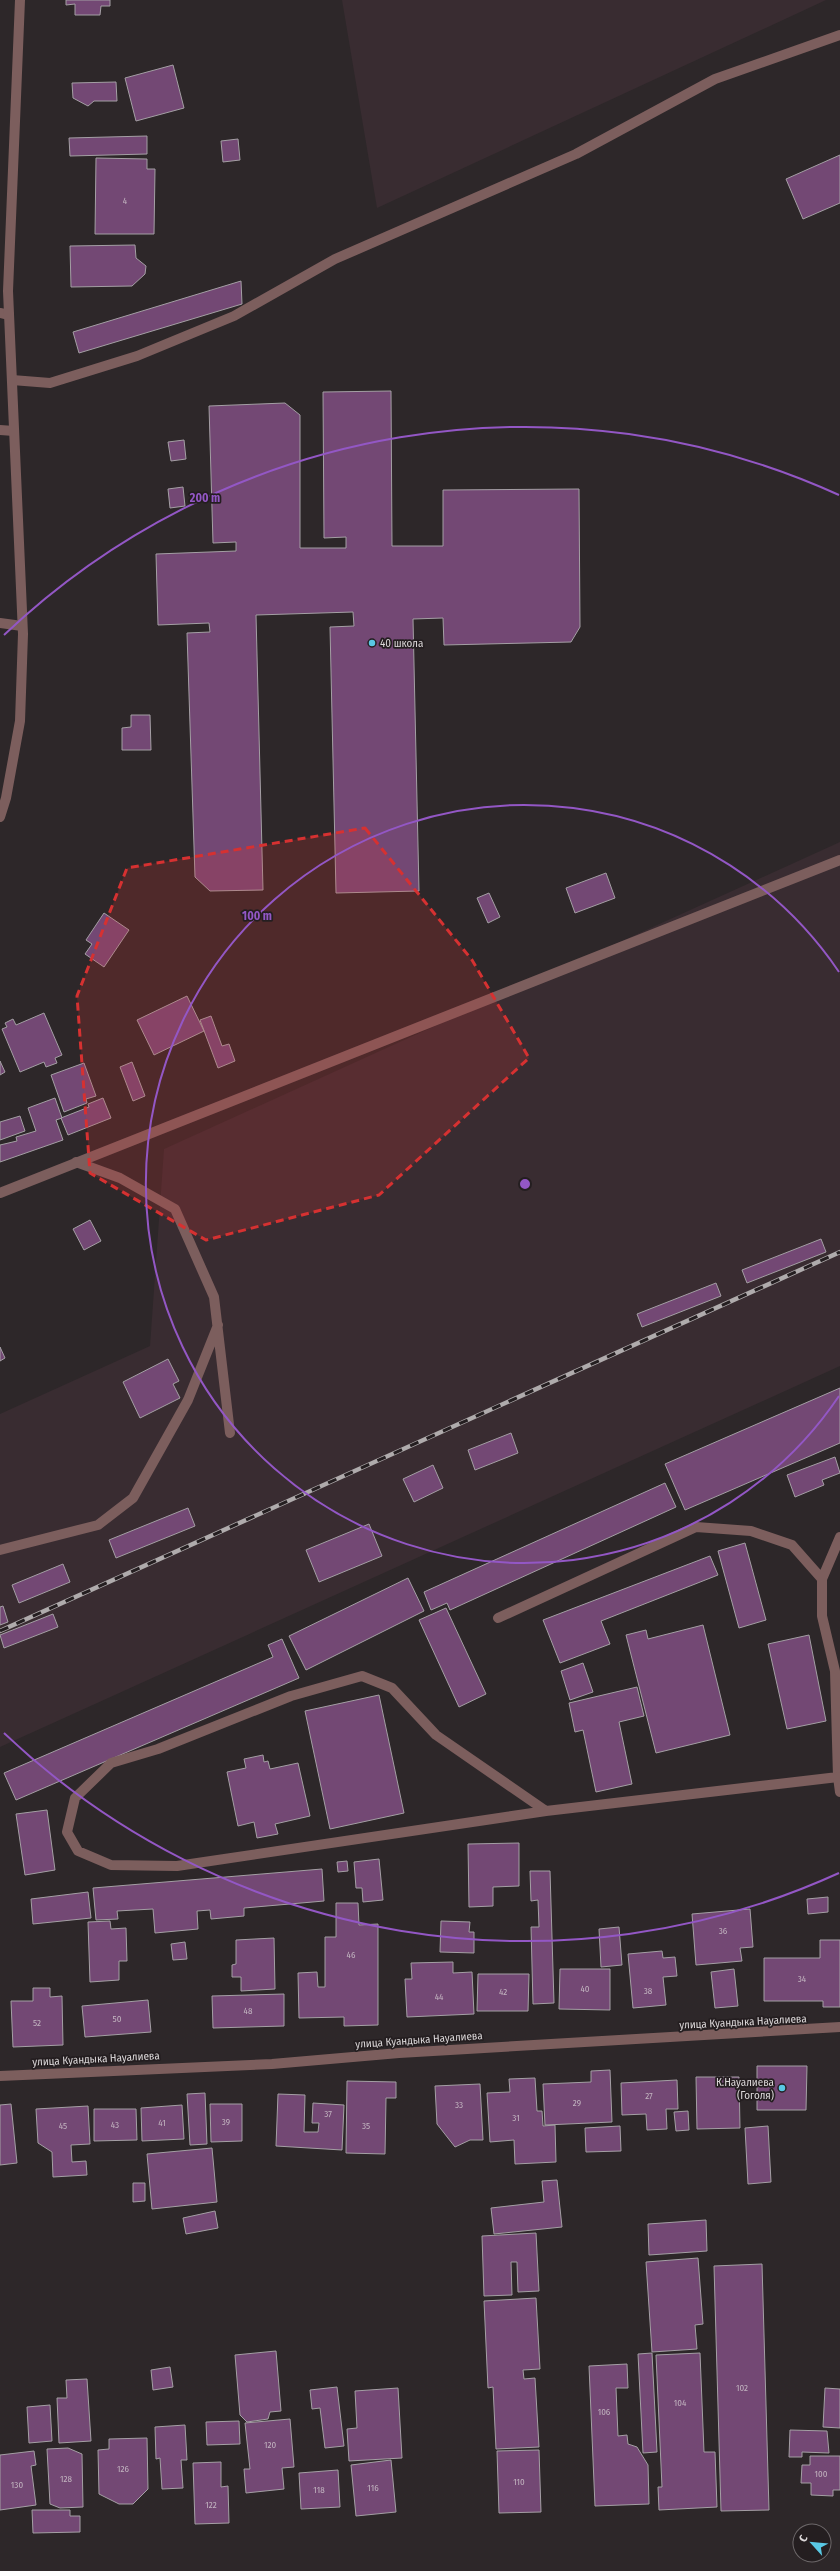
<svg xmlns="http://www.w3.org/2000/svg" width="840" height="2571" viewBox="0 0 840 2571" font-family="'Fira Sans Condensed',sans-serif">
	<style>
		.built { fill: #392c31 }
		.building { fill: #734874; stroke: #a49fa4 }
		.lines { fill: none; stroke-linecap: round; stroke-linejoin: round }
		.service { stroke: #7c5e5d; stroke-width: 10 }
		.minor { stroke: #7c5e5d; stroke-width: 10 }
		.tertiary { stroke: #7c5e5d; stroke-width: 10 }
		.rail-casing { stroke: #afabac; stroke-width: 4.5 }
		.rail { stroke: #241e20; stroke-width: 3; stroke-dasharray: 9; stroke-linecap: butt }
		.marked { fill: #d63131; fill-opacity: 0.2; stroke: #d63131; stroke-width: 3; stroke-dasharray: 8 5; stroke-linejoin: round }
		.ring { fill: none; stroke: #9357c5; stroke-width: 2 }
		.poi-dot { fill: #59c8e4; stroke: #241e20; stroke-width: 1.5 }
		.labels { text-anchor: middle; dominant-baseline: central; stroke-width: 3.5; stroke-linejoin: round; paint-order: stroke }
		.number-label { font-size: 9px; fill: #c1b3bf }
		.poi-label { font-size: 11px; fill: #dbd7d8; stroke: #241e20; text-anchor: start }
		.street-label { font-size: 11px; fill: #dbd7d8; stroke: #241e20 }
		.centre { fill: #9357c5; stroke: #241e20; stroke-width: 2 }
		.ring-label { font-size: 12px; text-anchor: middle; font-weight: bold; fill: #9357c5; stroke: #241e20; stroke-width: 3.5; stroke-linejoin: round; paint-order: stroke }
	</style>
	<rect width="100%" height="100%" fill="#2d2729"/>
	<path class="built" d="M342,0H826L377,208Z
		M840,842V1366L0,1747V1414L150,1346L164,1149Z"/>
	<path class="building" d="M66,0H110V6H101L100,15H75V4L66,5Z
		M173,65L184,108L136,121L125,78Z
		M116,82L117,101H94L88,106L73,98L72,83Z
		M147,136V154L70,156L69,138Z
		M238,139L240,160L223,162L221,141Z
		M840,155V203L803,219L786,179Z
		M96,158L147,159V169H155L154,234H95Z
		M135,245L136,258L146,266L145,274L132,286L71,287L70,246Z
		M241,281L242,304L79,353L73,332Z
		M391,391L392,546H443V490L579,489L580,627L571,642L444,645L443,618L413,619L419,891L336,893L330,627L354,626L353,612L256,615L263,890L210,891L195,877L187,633L210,632L209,623L158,625L156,554L236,551V542L213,543L209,406L285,403L300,415V548H346V537L324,538L323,392Z
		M184,440L186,459L171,461L168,442Z
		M183,487L185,506L170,508L168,489Z
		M131,715H150L151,750H122V728L131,727Z
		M606,873L615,898L575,913L566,888Z
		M489,893L500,917L488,923L477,898Z
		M104,913L129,930L104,967L85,954L92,944L86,940Z
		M187,996L204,1031L154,1055L137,1020Z
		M44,1013L62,1055L55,1058L57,1063L46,1067L44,1062L20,1072L2,1029L7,1027L5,1023L13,1019L16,1025Z
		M211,1016L222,1046L229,1044L235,1061L218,1068L200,1020Z
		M0,1061L5,1072L0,1075Z
		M132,1062L145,1096L133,1101L120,1067Z
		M84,1063L96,1096L86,1099L87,1103L64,1112L51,1075Z
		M55,1098L62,1118L56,1120L63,1140L0,1162V1145L17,1141L16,1137L36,1131L28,1108Z
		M103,1098L111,1118L68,1135L61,1118L89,1107L88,1104Z
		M20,1116L25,1131L0,1140V1122Z
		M90,1220L101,1241L84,1250L73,1229Z
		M821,1239L826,1252L747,1283L742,1270Z
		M716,1283L721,1296L642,1327L637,1314Z
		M0,1347L5,1358L0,1361Z
		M168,1359L179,1381L173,1384L180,1398L140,1418L123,1382Z
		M840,1388V1443L685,1510L665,1464Z
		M511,1433L518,1453L475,1470L468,1450Z
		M835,1457L840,1473L822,1480L824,1485L795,1497L787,1475Z
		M433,1465L443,1488L414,1502L403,1479Z
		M665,1483L676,1507L450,1610L447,1603L431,1610L424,1592Z
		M188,1508L195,1526L116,1558L109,1540Z
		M369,1524L382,1556L319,1582L306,1550Z
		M745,1543L766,1620L739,1628L718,1551Z
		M710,1556L718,1575L601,1621L610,1644L560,1663L543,1620Z
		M63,1564L70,1582L19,1603L12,1585Z
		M408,1578L424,1611L306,1670L289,1636Z
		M3,1606L8,1622L0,1625V1607Z
		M446,1608L486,1694L459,1707L419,1620Z
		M53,1614L58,1627L4,1648L0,1635Z
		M703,1625L730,1735L656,1753L626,1635L646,1630L648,1639Z
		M809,1635L826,1721L787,1729L768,1644Z
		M282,1639L299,1678L16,1800L4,1773L273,1657L268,1645Z
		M583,1663L593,1692L570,1700L561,1671Z
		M637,1687L644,1716L619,1722L632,1784L596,1792L583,1730L575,1732L569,1703Z
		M379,1695L404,1813L330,1829L305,1711Z
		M263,1755L264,1762L268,1761L270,1769L298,1763L310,1816L275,1824L278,1834L257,1838L254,1822L238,1826L227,1772L246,1768L244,1759Z
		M47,1810L55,1870L25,1875L16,1814Z
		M519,1843V1886L493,1887V1906L469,1907L468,1844Z
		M379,1859L383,1900L363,1902L362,1888H356L354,1862Z
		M347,1861L348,1871L338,1872L337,1862Z
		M322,1869L324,1901L244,1908V1916L211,1919L210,1910L197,1911L198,1929L155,1933L153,1909L117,1911L118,1919L96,1920L93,1888Z
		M530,1871H550L554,2003L533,2004L531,1927H539L538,1900L531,1901Z
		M88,1892L91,1918L33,1924L31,1899Z
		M828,1897V1912L808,1914L807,1899Z
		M336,1903H358L359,1925L378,1924V2025L344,2026V2017L299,2018L298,1973L317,1972L318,1987H325V1937H336Z
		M750,1909L753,1947L740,1948L742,1961L696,1965L692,1914Z
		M110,1921L111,1929L126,1928L127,1961H119V1980L90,1982L88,1922Z
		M441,1921L470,1922L469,1932H474V1953L440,1952Z
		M619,1927L622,1965L601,1967L599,1929Z
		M274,1938L275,1989L241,1991V1977H232V1965L236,1964V1940Z
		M820,1940H840V2007H823V2001H764V1958H820Z
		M185,1942L187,1959L173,1960L171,1944Z
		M662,1951L663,1958L675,1957L677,1976L663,1977L666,2005L633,2008L628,1954Z
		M453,1962V1973L472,1972L474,2014L407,2017L405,1979H412L411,1963Z
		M560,1969H610V2010L559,2009Z
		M734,1969L738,2006L715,2008L711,1972Z
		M478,1974H529L528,2011H477Z
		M33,1988H50V1997L62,1996L63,2045L13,2047L11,2001H33Z
		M284,1994V2026L213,2028L212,1996Z
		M148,2000L151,2032L85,2037L82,2006Z
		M757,2066H807L806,2110H757Z
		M610,2070L612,2122L545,2125L543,2084L591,2082V2071Z
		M696,2077H739L740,2128L697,2129Z
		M535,2078L537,2111H542L543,2126L555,2125L556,2162L515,2164L514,2140L490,2142L487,2093L510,2092L509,2079Z
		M677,2080L678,2109H666L667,2129L647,2130L646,2114L622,2115L621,2083Z
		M347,2081L396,2082V2098H386L385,2154L346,2153Z
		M480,2084L483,2140H470L455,2147L437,2124L435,2086Z
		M205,2093L207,2144L190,2145L187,2094Z
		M278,2094L305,2095L304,2132H318L319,2123H312L313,2103L344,2105L342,2150L276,2146Z
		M11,2104L17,2163L0,2165V2105Z
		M210,2104H242V2141L211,2142Z
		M182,2105L184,2139L142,2141L141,2108Z
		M88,2106L90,2144L71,2145L72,2162L86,2161L87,2175L53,2177L52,2152L38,2143L36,2109Z
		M94,2109H136L137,2140L94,2141Z
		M688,2111L689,2130L676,2131L674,2112Z
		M620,2126L621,2151L586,2152L585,2128Z
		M768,2126L771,2182L748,2184L745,2128Z
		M212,2148L217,2202L152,2209L147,2154Z
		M557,2180L562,2227L494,2234L491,2208L544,2202L542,2181Z
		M133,2183H145V2201L133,2202Z
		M215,2211L218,2228L186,2234L183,2218Z
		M706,2220L707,2251L649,2255L648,2224Z
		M536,2233L539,2291L518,2292L517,2262H511L512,2295L484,2296L482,2236Z
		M698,2258L703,2324L695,2325L697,2349L652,2352L646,2262Z
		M762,2264L769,2510L721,2511L714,2266Z
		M536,2298L540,2369L523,2370L524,2379L535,2378L539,2447L496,2449L493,2387L488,2388L484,2301Z
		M276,2351L281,2411L270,2412L268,2419L247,2422L240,2415L235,2355Z
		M652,2353L657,2452L643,2453L638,2354Z
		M700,2353L704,2452H715L717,2507L659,2510L658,2487H662L656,2355Z
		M627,2364L628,2388H616L618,2436L627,2435L628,2444L637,2447L648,2465L649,2504L595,2506L589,2366Z
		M170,2367L173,2387L153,2390L151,2370Z
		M87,2379L91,2441L59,2443L57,2398H67L66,2380Z
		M337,2387L344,2446L325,2448L320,2408L312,2409L310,2390Z
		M398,2388L402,2458L349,2461L347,2429L357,2428L355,2391Z
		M825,2388L840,2389V2428L823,2427Z
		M50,2405L52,2441L29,2443L27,2407Z
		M290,2419L294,2467L282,2468L284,2489L246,2493L244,2469H250L245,2423Z
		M239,2421L240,2444L207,2445L206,2422Z
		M185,2425L187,2460H181L183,2488L162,2489L160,2458L156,2459L155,2427Z
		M790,2430L827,2431L829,2453L802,2452V2457H789Z
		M147,2438L148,2489L133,2504H119L99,2494L98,2450L109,2449V2439Z
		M68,2448L82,2454L83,2507L60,2508L50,2504L47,2449Z
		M539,2450L541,2512L499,2513L497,2451Z
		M34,2451L36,2465L31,2466L36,2505L0,2510V2455Z
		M810,2456H840V2490H833V2496L811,2495V2483H801L802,2465H810Z
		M391,2460L396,2512L356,2516L351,2465Z
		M221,2462V2487L228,2486L229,2523L195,2524L193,2463Z
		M338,2470L340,2507L301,2509L299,2473Z
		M32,2510H70V2516H80V2532L33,2533Z"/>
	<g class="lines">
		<path class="service" d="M0,313L9,315
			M0,430L14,431
			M0,623L22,626
			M76,1162L120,1178L175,1209L214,1297L230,1433
			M0,1550L98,1525L133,1498L188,1400L218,1325
			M498,1618L696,1527L751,1531L792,1545L822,1579
			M546,1811L436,1735L392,1688L362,1676L291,1696L158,1749L111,1763L75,1798L67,1832L78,1851L111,1865L177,1866L546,1811L838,1777L835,1671L822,1616V1579L840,1537"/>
		<path class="minor" d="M12,380L50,383L137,356L234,316L335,259L576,154L715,79L840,35
			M0,1193L840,860
			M838,1777L840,1792
			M0,2076L272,2064L399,2053L840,2027"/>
		<path class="tertiary" d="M0,817L6,798L20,721L23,634L8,291L20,0"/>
		<defs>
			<path id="rail" d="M0,1631L840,1252"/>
		</defs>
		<use href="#rail" class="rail-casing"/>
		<use href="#rail" class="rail"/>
	</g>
	<path class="marked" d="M365,828L472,960L529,1058L379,1195L206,1240L90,1173L77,996L127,868Z"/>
	<g class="ring">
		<path d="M839 1396A379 379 0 1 1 839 972"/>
		<path d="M839 1873A757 757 0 0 1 4 1733M4 635A757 757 0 0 1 839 495"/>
	</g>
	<g class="poi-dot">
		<circle cx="372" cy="643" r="4"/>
		<circle cx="782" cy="2088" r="4"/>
	</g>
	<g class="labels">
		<g class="number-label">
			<text x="125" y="201">4</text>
			<text x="723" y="1931">36</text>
			<text x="351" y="1955">46</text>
			<text x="802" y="1979">34</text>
			<text x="585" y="1989">40</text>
			<text x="648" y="1991">38</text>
			<text x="503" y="1992">42</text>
			<text x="439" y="1997">44</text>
			<text x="248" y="2011">48</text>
			<text x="117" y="2019">50</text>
			<text x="37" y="2023">52</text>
			<text x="649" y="2096">27</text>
			<text x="577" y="2103">29</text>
			<text x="459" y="2105">33</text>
			<text x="328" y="2114">37</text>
			<text x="516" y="2118">31</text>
			<text x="226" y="2122">39</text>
			<text x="162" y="2123">41</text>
			<text x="115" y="2125">43</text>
			<text x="63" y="2126">45</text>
			<text x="366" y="2126">35</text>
			<text x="742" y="2388">102</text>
			<text x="680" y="2403">104</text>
			<text x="604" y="2412">106</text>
			<text x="270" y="2445">120</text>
			<text x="123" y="2469">126</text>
			<text x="821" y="2474">100</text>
			<text x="66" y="2479">128</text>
			<text x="519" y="2482">110</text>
			<text x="17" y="2485">130</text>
			<text x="373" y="2488">116</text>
			<text x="319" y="2490">118</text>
			<text x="211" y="2505">122</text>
		</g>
		<g class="poi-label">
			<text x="380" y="643">40 школа</text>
			<text x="774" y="2082" text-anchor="end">К.Науалиева<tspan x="774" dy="13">(Гоголя)</tspan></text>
		</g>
		<g class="street-label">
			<text transform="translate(743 2022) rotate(-3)">улица Куандыка Науалиева</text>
			<text transform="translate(419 2040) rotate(-4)">улица Куандыка Науалиева</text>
			<text transform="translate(96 2059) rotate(-3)">улица Куандыка Науалиева</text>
		</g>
	</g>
	<circle cx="525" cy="1184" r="6" class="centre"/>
	<g class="ring-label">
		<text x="205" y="502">200 m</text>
		<text x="257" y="920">100 m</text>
	</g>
	<g transform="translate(812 2543) rotate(297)"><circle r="19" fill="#241e20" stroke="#6d686a"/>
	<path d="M0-3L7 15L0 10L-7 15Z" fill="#59c8e4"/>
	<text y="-6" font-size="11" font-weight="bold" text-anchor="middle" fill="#dbd7d8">С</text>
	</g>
</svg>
